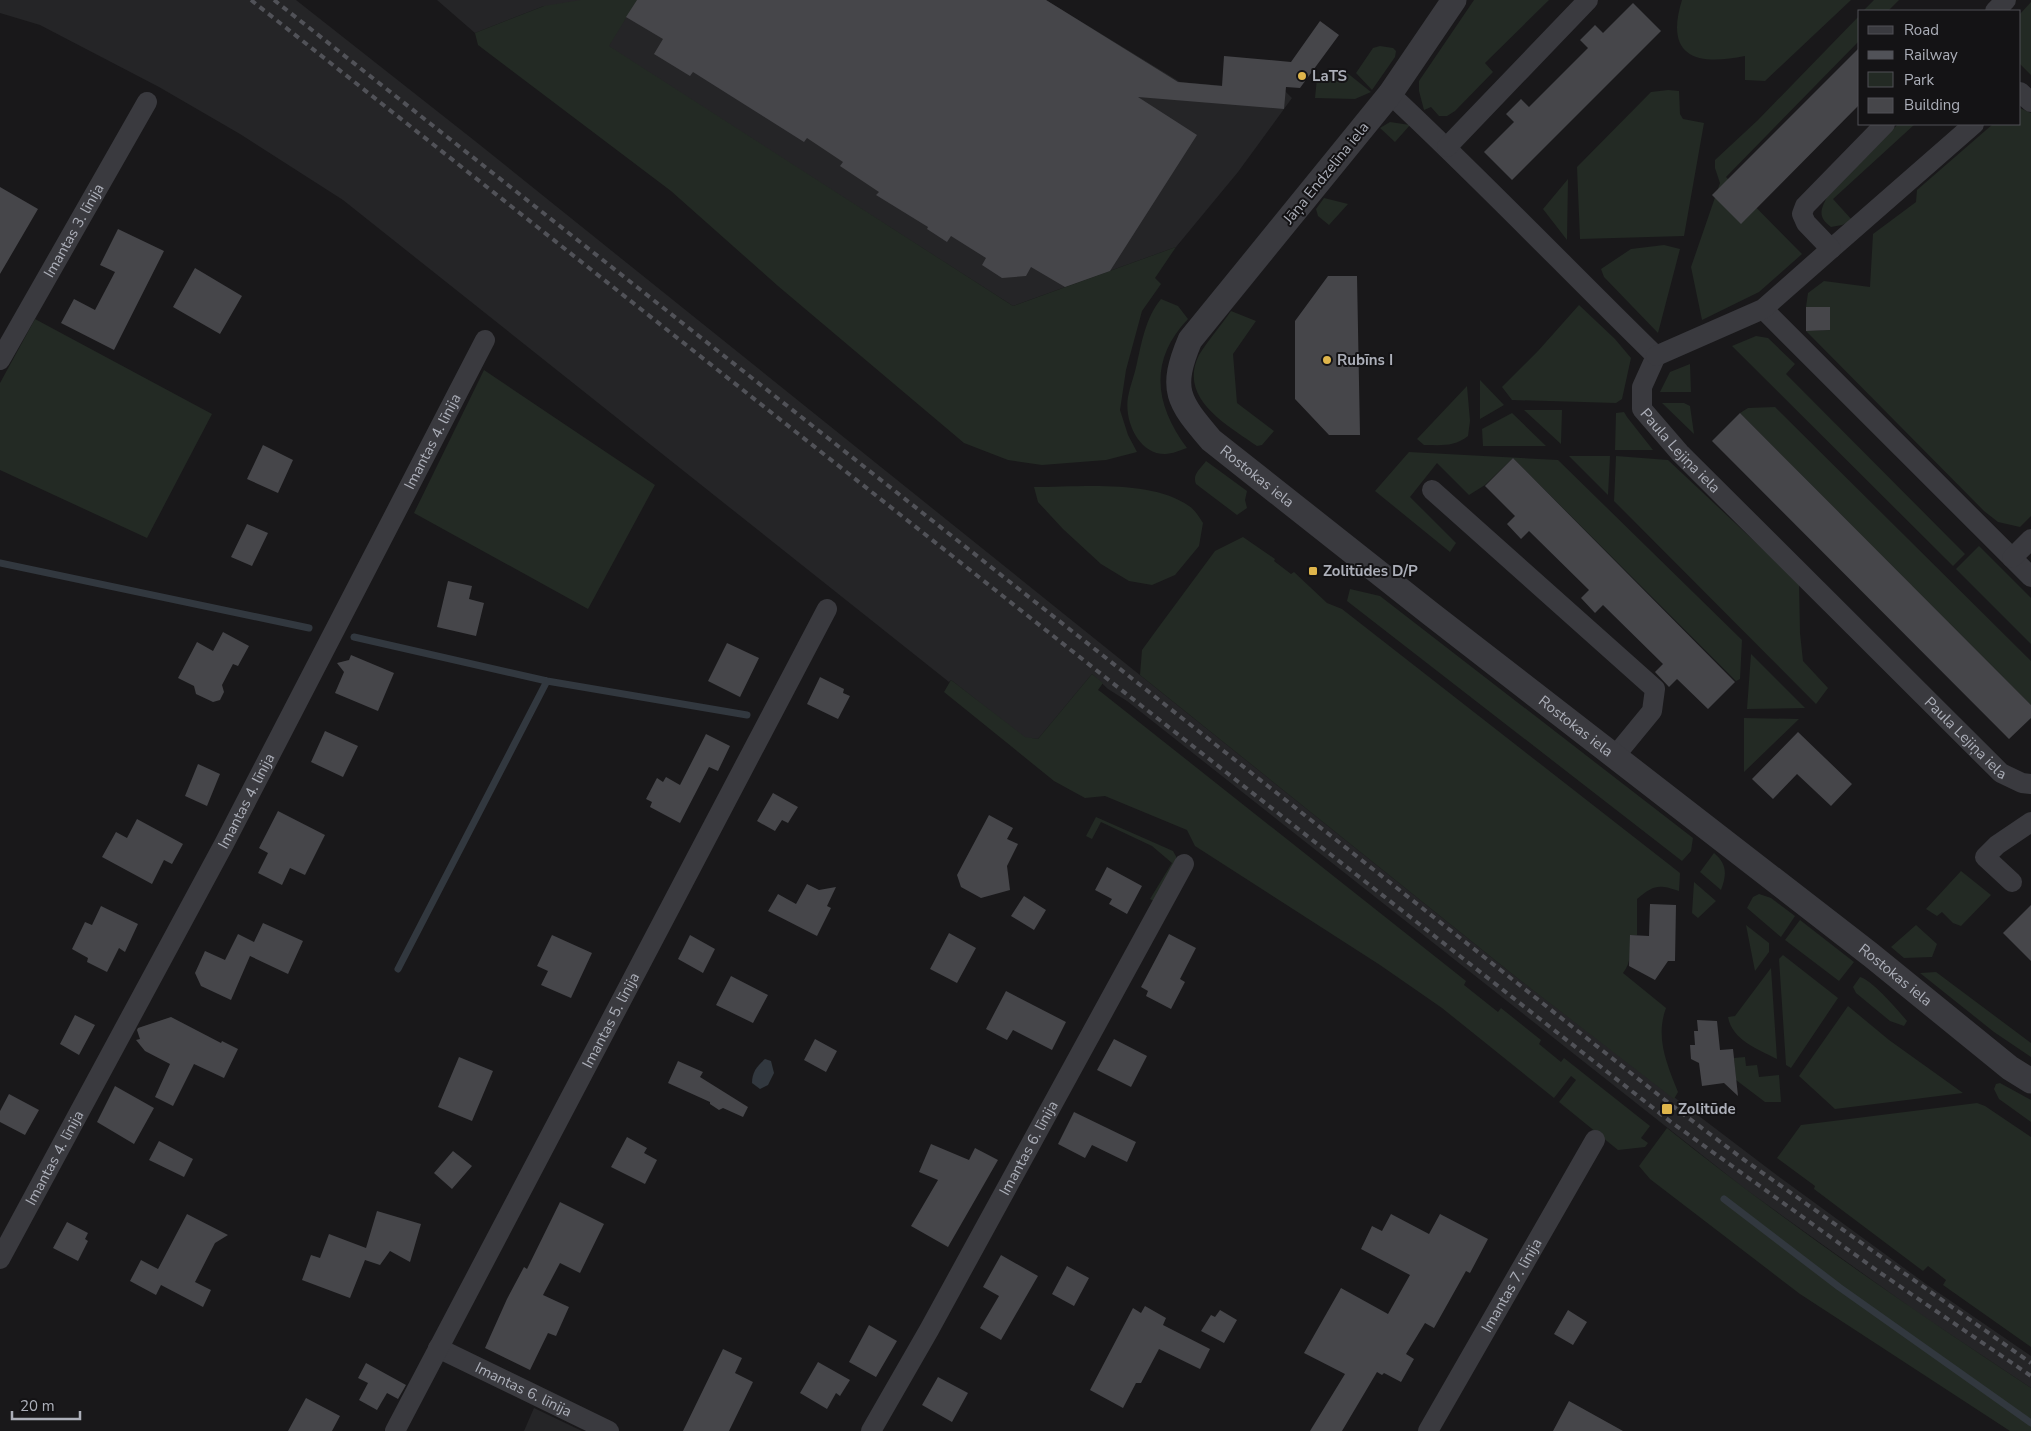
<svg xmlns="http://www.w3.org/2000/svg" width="2031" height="1431" viewBox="0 0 2031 1431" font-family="'Nunito Sans',sans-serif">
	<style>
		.built { fill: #252527 }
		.green { fill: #232a24 }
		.water { fill: #32383f }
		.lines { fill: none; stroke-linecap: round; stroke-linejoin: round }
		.stream { stroke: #32383f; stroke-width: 7 }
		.building { fill: #46464a }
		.minor { stroke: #3a3a3f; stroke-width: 20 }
		.tertiary { stroke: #3a3a3f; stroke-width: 25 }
		.rail { stroke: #515258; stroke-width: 4; stroke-dasharray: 6 5; stroke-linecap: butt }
		.poi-dot { fill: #dfb54b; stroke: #141315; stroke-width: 2 }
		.labels { text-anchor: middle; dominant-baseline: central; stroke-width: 4; stroke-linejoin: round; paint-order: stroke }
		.poi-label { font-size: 15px; font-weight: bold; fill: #acafb9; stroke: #141315; text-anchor: start }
		.street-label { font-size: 15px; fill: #acafb9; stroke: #141315 }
	</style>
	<rect width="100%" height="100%" fill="#19181a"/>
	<path class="built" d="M0,0H296L475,141L1516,977L1774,1173L1926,1284L2031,1356V1388L1918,1313L1745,1189L1127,701L1108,689L1092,674L1038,739L1025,738L951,680L949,682L343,200L240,134L159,87L40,25L0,13Z
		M437,0H1046L1180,82L1285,91L1292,98L1238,172L1176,247L1013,306L544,6L475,33Z
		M534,1408L582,1431H524Z"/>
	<path class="green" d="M581,0H637L609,46L1013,306L1176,247L1155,278L1161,284L1142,311L1126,370L1120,410L1128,435L1137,452L1106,460L1042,465L1008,460L964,443L778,286L671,191L478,45L475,33L544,6Z
		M1474,0H1549L1485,63L1493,72L1455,111L1447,116H1439L1431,107L1424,110L1419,91V81Z
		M1682,0H1851L1765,81L1745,80V56C1697,66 1664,57 1682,0Z
		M1874,0H1899L1888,11H1863Z
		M2031,2V75L2020,64V14Z
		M1860,15V40L1726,177L1802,254L1759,292L1702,320L1691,267L1720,183L1715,168V160L1758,120Z
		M1380,46L1393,48L1396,51L1395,57L1372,90L1356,73L1373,48Z
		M1346,72L1371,92L1355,99L1315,98L1317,78Z
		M1668,90L1679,91L1680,114L1683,119L1704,123L1684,236L1580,239L1577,167L1651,92Z
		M2020,108L2031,113V516L2020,527L1998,522L1984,511L1806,331L1830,330V307H1806L1808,293L1824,281L1870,287L1873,234L1916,202L1917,190L1993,124H2020Z
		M1390,122L1410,125L1395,142L1380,128Z
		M1898,124H1915L1833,199L1852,220L1842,225L1831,227C1818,217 1820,211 1827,197Z
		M1568,179L1567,240L1543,209Z
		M1324,198L1348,204L1329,225L1318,216L1316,209Z
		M1664,245L1680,249L1658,333L1604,277L1601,269L1631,249Z
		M1161,299L1178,306L1188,319C1148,361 1155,405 1187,448C1181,450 1172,454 1165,454C1138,454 1124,420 1128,397C1130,385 1135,374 1137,363C1142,341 1146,317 1161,299Z
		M1579,305L1615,339L1631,358L1622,399L1616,403L1512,400L1502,387L1538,351Z
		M1231,311L1256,321L1233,354L1237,403L1274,431L1262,445L1257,446C1229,426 1177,399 1199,355C1208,340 1221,326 1231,311Z
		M35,319L212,414L147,538L0,470V383Z
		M1756,336L1768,338L1795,364L1786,374L1965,554L1953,566L1732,346Z
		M1690,364L1691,392H1660L1670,372Z
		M484,370L655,485L588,609L414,513Z
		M1480,380L1504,405L1480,419Z
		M1467,386L1470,421L1468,436C1454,447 1442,445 1424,445L1417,439Z
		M1662,403H1684L1690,406L1694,434Z
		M1775,407L2031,661V705L1740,413L1748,408Z
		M1524,410H1562L1561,444Z
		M1624,412L1627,417L1653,450H1615L1616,413Z
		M1512,413L1546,446H1483L1482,429Z
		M1409,452L1558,460L1742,640L1740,679L1736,681L1513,458L1485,485L1469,495L1437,463L1410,497L1456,543L1450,552L1375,491Z
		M1569,456H1610L1608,495Z
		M1616,456L1668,460L1799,583L1800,633L1803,661L1828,688L1816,704L1614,501Z
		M1206,461L1247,491L1245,500L1247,508L1237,515L1196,484C1192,475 1200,469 1206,461Z
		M1034,487C1079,487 1152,479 1189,506C1195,510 1199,517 1203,523L1199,546L1175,575L1152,585L1129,581L1101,564L1063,529L1038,502Z
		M1243,537L1275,559L1274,561L1291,574L1294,572L1327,603L1342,609L1680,873L1679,891C1658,884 1654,885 1637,899V935H1631C1630,949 1632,962 1623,973L1666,1008C1655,1038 1667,1064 1678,1092L1674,1099L1516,977L1140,675L1142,650L1158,628L1215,551Z
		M1979,546L2031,598V644L1956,569Z
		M1350,589L1380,596L1693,838L1691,851L1682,861L1347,601Z
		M1751,654L1805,708L1747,709Z
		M1092,674L1103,683L1098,690L1101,692L1466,981L1464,985L1498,1012L1501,1008L1541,1040L1539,1044L1561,1062L1564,1058L1650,1126L1641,1138L1648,1143L1645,1147L1618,1150L1559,1102L1576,1080L1571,1076L1554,1098L1442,1008L1380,965L1195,846L1187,830L1105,796L1085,798L1054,781L944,692L951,680L1025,737L1038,739Z
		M1744,718L1799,719L1744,772Z
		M1096,817L1173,851L1178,860L1154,901L1150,899L1172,863L1152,846L1101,822L1092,839L1086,836Z
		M1714,853C1727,864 1727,874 1721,890L1700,872Z
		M1961,871L1991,895L1961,926L1953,923L1942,912L1937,916L1926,909Z
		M1694,882L1716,901L1698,918L1692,913Z
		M1759,894L1771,898L1795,916L1781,937L1747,908L1753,897Z
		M1800,920L1854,962L1839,981L1785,940Z
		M1746,925L1769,943V952L1755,971Z
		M1916,925L1937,944L1932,957L1904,958L1891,947Z
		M1783,955L1838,998L1791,1068L1786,1065L1779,959Z
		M1771,968L1777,1059C1758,1049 1732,1040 1728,1017L1735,1016Z
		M1936,972L2031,1043V1057L1994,1032L1920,973Z
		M1860,977C1872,980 1898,1010 1907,1021L1904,1026L1890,1021L1856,993L1853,987Z
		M1848,1006L1889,1040L1963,1093L1835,1109L1799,1076Z
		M1745,1057L1746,1066L1757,1065L1759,1077L1779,1075L1781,1102H1765L1736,1080L1734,1058Z
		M2000,1083L2031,1100V1122L1999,1099L1994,1089L1996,1084Z
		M1977,1103L1985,1106L2031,1137V1347L1943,1285L1946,1280L1928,1266L1923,1271L1814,1189L1815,1186L1777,1158L1801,1125Z
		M1667,1128C1783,1221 1907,1306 2031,1388V1431H2010L1800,1294L1650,1179L1639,1166Z"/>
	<path class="water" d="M765,1059L771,1061L774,1073L768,1085L760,1089L752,1083C752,1072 757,1066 765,1059Z"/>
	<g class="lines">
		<path class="stream" d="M0,563L309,628
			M354,637L547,681L747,715
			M398,969L547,681
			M1724,1199L1839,1287L2031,1423"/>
	</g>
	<path class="building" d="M637,0H1046L1178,82L1222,86L1224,56L1291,62L1320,21L1339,35L1300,88L1286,87L1284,109L1138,97L1197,135L1110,271L1065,287L1031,267L1026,276L1002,278L982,265L986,258L951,236L947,242L927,229L928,227L876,195L879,192L840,166L843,162L807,138L804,142L693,72L690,76L654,54L663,39L626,17Z
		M1633,3L1661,31L1512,180L1484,152L1514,122L1506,114L1521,99L1529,107L1588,48L1580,40L1595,25L1603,33Z
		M1860,47V104L1741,224L1712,195Z
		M0,187L38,209L0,274Z
		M118,229L164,251L114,350L61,323L74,299L95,310L115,272L100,265Z
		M195,268L242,296L220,334L173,307Z
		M1328,276H1357L1360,435H1329L1295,399V321Z
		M1806,307H1830V330L1806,331Z
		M1740,413L2031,705V718L2009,739L1712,441Z
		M263,445L293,460L278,493L247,479Z
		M1513,458L1735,682L1708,709L1677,679L1669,687L1655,672L1663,664L1603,605L1595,613L1581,598L1589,590L1529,531L1521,539L1507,524L1515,516L1485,486Z
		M247,524L268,533L252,566L231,557Z
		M448,581L472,586L469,599L484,603L476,636L437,627Z
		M223,632L249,646L238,666L233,664L222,685L224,692L220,700L213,702L196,694L194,686L178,678L197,642L213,651Z
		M727,643L759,658L740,697L708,681Z
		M351,655L394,673L378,711L335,693L344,672L337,663L349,660Z
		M820,677L844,689L843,693L850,696L838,719L807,704Z
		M325,731L358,746L343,777L311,762Z
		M1798,732L1852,784L1831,806L1797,774L1773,799L1752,779Z
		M706,734L730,746L718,771L709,767L680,823L650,807L652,802L646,799L657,778L663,782L666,777L680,785Z
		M198,764L220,774L207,806L185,796Z
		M773,793L798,807L788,823L782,820L775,831L757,821Z
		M278,811L325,835L305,875L290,868L282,885L258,873L268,853L259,848Z
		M989,815L1013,828L1007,839L1018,844L1007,866L1010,890L981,898L961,887L957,875Z
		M137,819L183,844L172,864L164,860L152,884L102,857L116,832L127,838Z
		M1107,867L1142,886L1127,914L1109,904L1112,899L1095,890Z
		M807,884L819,890L836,887L827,906L831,908L817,936L768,911L778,894L796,904Z
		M1024,896L1046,910L1034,930L1011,916Z
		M1650,904L1676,905L1675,961H1668L1655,980L1629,966L1630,935L1649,936Z
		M2031,905V961L2003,933Z
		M101,906L138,924L125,952L119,948L107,972L87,962L88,958L72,949L85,922L92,925Z
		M263,923L303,941L288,974L250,956L231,1000L201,986L195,973L205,951L225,960L238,934L254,942Z
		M949,933L976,948L957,983L930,969Z
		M1169,934L1196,948L1180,979L1185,982L1171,1009L1146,996L1148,991L1141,987Z
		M552,935L592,953L571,998L541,985L548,971L537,966Z
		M690,935L715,949L703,973L678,959Z
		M731,976L768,995L753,1023L716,1005Z
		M1006,991L1066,1022L1052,1050L1013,1030L1007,1040L986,1029Z
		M75,1015L95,1025L79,1055L60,1044Z
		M171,1017L221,1043L222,1041L238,1049L224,1078L194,1064L173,1106L155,1097L170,1064L145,1051L136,1040L140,1039L137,1030L138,1028Z
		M1697,1020L1717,1021L1720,1050L1733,1049L1738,1096L1724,1083L1702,1086L1699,1063L1691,1059L1690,1045H1695L1694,1031H1698Z
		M815,1039L837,1051L826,1072L804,1060Z
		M1114,1039L1147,1056L1131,1087L1097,1070Z
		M459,1057L493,1071L472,1121L438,1107Z
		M678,1061L703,1072L700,1077L748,1107L743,1117L723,1108L719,1110L710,1104V1102L668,1083Z
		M115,1086L154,1108L134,1144L97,1122Z
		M9,1094L39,1110L25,1135L0,1122V1111Z
		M1074,1112L1136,1142L1127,1162L1092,1145L1085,1158L1058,1144Z
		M627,1137L647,1148L644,1153L657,1160L645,1184L611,1167Z
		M159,1141L193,1159L184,1177L149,1160Z
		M931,1144L969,1160L975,1148L998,1160L948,1247L911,1226L938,1180L919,1172Z
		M453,1151L472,1166L452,1189L434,1173Z
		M560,1202L604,1224L580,1273L560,1263L543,1295L569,1307L556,1336L548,1333L530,1370L485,1348L507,1299L524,1267L527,1269Z
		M377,1211L421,1224L410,1262L390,1251L380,1265L365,1260L350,1298L302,1280L311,1255L320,1258L329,1234L366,1248Z
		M187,1214L228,1235L215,1243L195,1282L211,1290L203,1307L161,1285L156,1295L130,1281L141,1260L158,1269Z
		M1391,1214L1429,1234L1440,1214L1488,1239L1470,1273L1466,1271L1434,1328L1425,1323L1406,1354L1414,1359L1401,1382L1384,1373L1382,1375L1377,1372L1342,1431H1310L1345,1374L1304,1353L1341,1288L1388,1314L1410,1275L1361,1249L1372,1226L1382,1231Z
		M67,1222L88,1233L85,1239L88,1241L78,1261L53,1248Z
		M1001,1255L1038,1276L1001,1340L980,1328L999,1296L983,1287Z
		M1067,1266L1089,1278L1074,1306L1052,1294Z
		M1145,1306L1166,1318L1163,1325L1210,1349L1200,1369L1159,1349L1141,1383H1136L1123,1408L1090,1390L1133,1308L1141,1313Z
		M1220,1310L1237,1320L1224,1343L1201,1331L1211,1315L1215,1317Z
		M1568,1310L1587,1322L1573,1345L1554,1334Z
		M869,1325L897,1341L876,1377L849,1362Z
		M723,1349L742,1358L735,1373L753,1382L729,1431H683Z
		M818,1362L850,1380L840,1396L836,1393L827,1409L800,1393Z
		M366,1363L406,1385L398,1399L387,1393L377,1410L359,1400L368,1383L358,1378Z
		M938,1377L968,1393L952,1422L922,1405Z
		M306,1398L340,1416L332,1431H288Z
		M1569,1401L1623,1431H1553Z"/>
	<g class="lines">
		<g class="minor">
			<path d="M1995,11L2006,0"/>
			<path d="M2020,92L2031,102"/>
			<path id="s1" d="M1390,94C1481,179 1567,269 1656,356L1642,387V409L1680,453L2001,773L2022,783L2031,784"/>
			<path d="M1447,147L1588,0"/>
			<path d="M1831,249L1974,124"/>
			<path d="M1763,309L2031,577"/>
			<path d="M1656,356L1763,309L1831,249L1806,223L1802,214L1805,206L1885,124"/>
			<path id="s2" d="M0,360L147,102"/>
			<path d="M1432,490L1655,689L1652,711L1615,756"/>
			<path d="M2012,558L2031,539"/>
			<path d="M2012,882L1985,857L1997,845L2031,822"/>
			<path id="s3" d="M0,1259L224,844L485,340"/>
			<path id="s4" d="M438,1348L609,1431"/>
			<path id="s5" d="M395,1431L827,609"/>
			<path id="s6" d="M871,1431L929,1330L1184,864"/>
			<path id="s7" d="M1428,1431L1595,1140"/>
		</g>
		<path class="tertiary" id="s8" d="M1454,0L1390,94L1190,340C1169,390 1178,401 1211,440L1431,614L1871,955L2010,1068L2031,1081"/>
		<path class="rail" d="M251,0L1110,681L1671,1122L1879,1272L2031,1376
			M274,0L1670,1104L1743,1159L2031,1363"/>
	</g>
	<g class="poi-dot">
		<circle cx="1302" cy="76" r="5"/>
		<circle cx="1327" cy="360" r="5"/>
		<rect x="1308" y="566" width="10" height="10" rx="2.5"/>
		<rect x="1661" y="1103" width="12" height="12" rx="2.5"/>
	</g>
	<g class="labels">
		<g class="poi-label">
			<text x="1312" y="76">LaTS</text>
			<text x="1337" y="360">Rubīns I</text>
			<text x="1323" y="571">Zolitūdes D/P</text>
			<text x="1678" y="1109">Zolitūde</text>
		</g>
		<g class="street-label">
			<text transform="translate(1326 173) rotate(-51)">Jāņa Endzelīna iela</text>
			<text stroke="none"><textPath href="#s2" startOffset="149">Imantas 3. līnija</textPath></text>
			<text stroke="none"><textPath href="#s3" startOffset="925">Imantas 4. līnija</textPath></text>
			<text stroke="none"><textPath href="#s1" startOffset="486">Paula Lejiņa iela</textPath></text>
			<text stroke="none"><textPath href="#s8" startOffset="601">Rostokas iela</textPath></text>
			<text stroke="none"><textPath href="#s8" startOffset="1006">Rostokas iela</textPath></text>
			<text stroke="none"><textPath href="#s1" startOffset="891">Paula Lejiņa iela</textPath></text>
			<text stroke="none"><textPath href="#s3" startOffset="520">Imantas 4. līnija</textPath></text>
			<text stroke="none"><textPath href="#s8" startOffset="1411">Rostokas iela</textPath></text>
			<text stroke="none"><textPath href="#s5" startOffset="464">Imantas 5. līnija</textPath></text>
			<text stroke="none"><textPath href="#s6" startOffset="324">Imantas 6. līnija</textPath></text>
			<text stroke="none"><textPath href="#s3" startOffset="115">Imantas 4. līnija</textPath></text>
			<text stroke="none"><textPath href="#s7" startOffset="168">Imantas 7. līnija</textPath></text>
			<text stroke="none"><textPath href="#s4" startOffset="95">Imantas 6. līnija</textPath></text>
		</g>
	</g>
	<rect x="1858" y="10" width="162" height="115" fill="#141315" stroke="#515157"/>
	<rect x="1868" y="26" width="25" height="8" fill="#3a3a3f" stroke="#515157"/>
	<text x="1904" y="35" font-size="15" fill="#acafb9">Road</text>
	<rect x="1868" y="51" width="25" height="8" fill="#515258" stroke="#515157"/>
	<text x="1904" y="60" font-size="15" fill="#acafb9">Railway</text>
	<rect x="1868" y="72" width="25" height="15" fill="#232a24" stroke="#515157"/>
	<text x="1904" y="85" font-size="15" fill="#acafb9">Park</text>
	<rect x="1868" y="98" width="25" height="15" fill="#46464a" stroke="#515157"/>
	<text x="1904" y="110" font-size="15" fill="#acafb9">Building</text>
	<path d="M12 1411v8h68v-8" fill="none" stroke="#acafb9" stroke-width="2.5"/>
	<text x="20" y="1411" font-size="15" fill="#acafb9" stroke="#141315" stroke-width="4" paint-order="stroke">20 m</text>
</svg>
